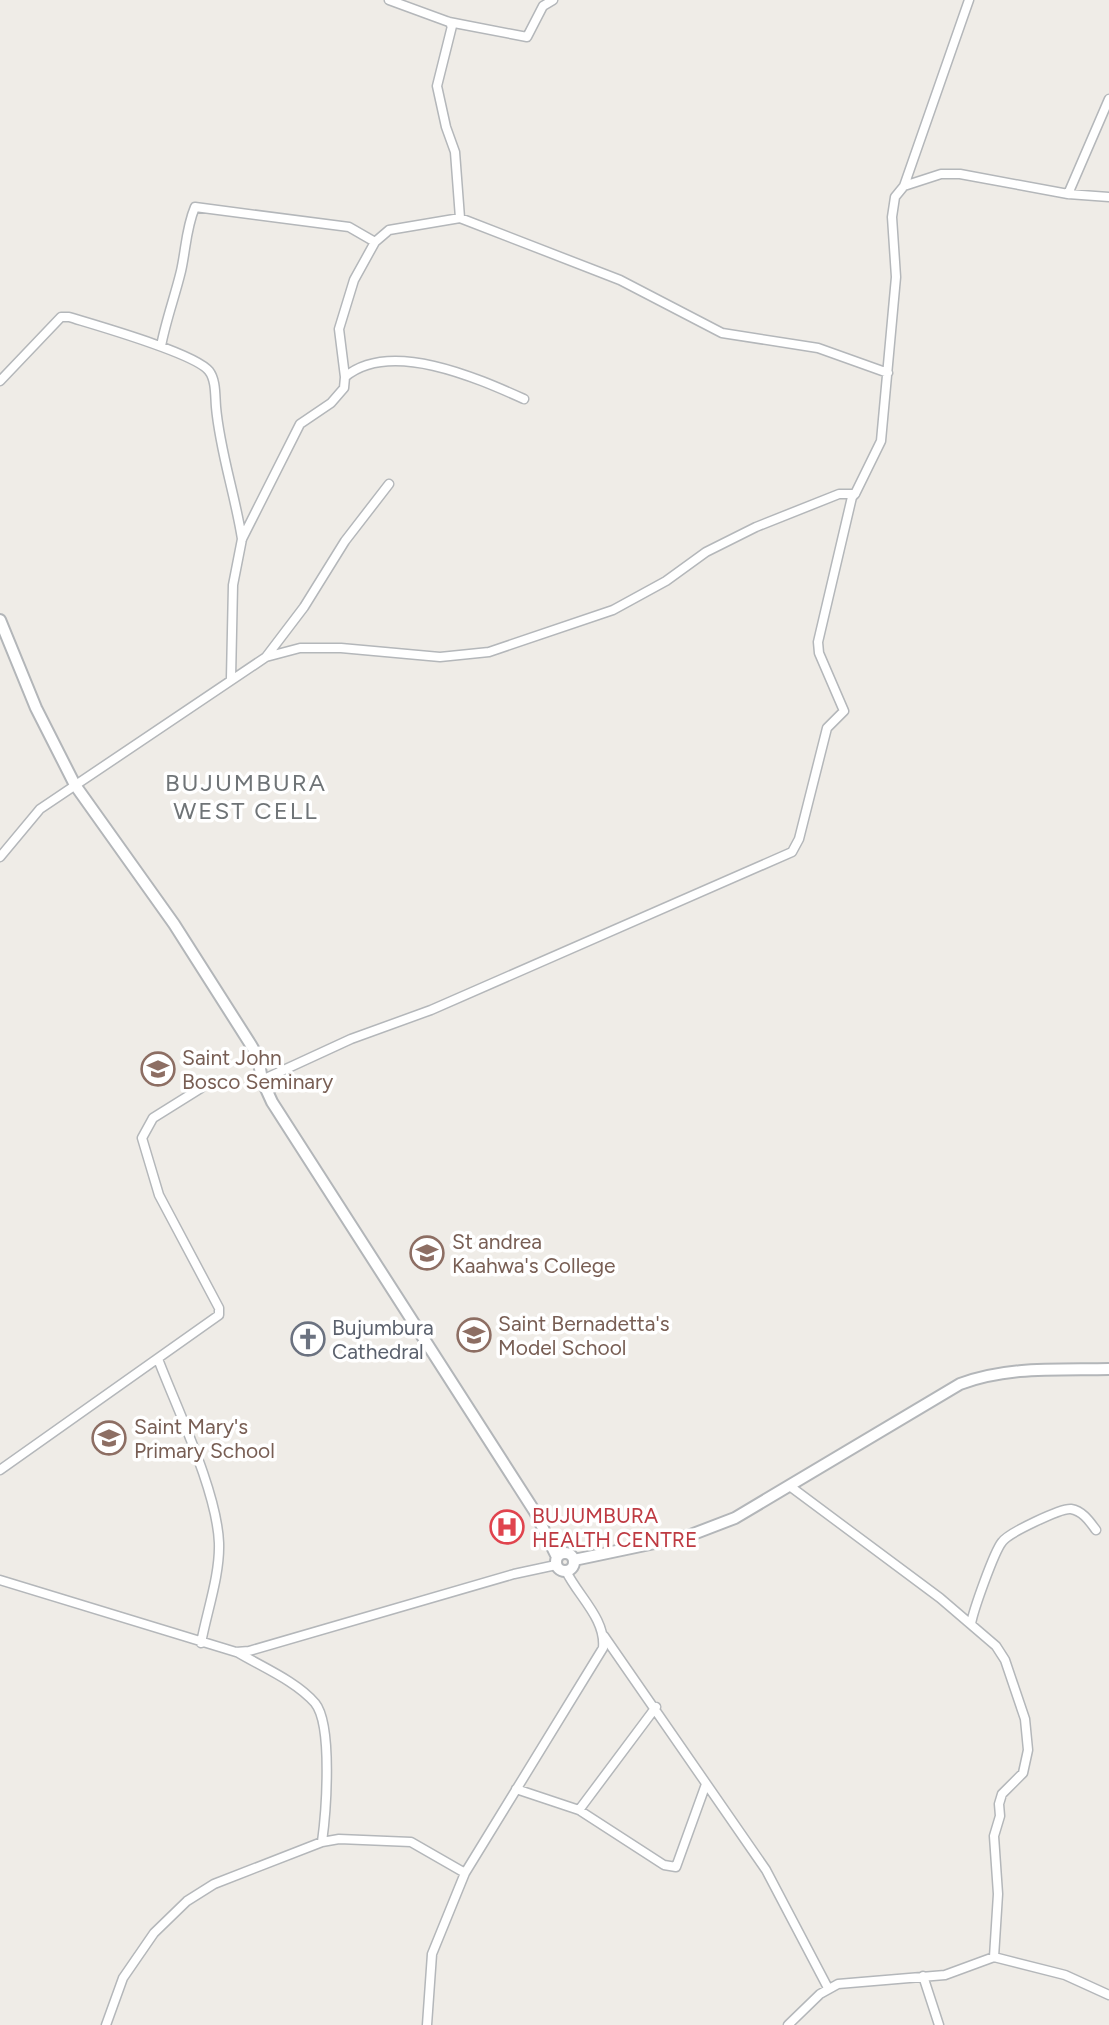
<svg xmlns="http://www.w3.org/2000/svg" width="1109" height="2025" viewBox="0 0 1109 2025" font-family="Figtree,sans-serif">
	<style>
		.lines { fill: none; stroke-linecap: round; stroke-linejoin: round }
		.street-casing { stroke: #b4b7ba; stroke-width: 11 }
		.secondary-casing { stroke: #b3b6b9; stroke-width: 14 }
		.street { stroke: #fff; stroke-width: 8 }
		.secondary { stroke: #fff; stroke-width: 10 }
		.labels { text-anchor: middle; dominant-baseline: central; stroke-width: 7; stroke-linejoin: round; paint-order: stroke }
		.education-label { font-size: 21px; fill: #785e54; stroke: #fff; text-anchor: start }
		.worship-label { font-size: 21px; fill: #5b616d; stroke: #fff; text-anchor: start }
		.health-label { font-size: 21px; fill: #be3a42; stroke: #fff; text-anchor: start }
		.quarter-label { font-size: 24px; letter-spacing: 2px; fill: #6f7477; stroke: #fff }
	</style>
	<rect width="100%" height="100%" fill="#efece7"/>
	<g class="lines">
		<defs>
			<path id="street" d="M389,0L449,22L527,37L543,6L553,0
				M449,22L452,26L437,86L446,127L455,152L460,218
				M904,186L941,174H960L1068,194L1109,197
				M1068,194L1109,99
				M161,346C166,320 175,296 181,271C186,249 186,228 195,207L349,227L375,242
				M345,377L339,329L354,280L375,242L389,230L460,218L620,280L722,333L818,348L888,373
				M0,381L61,317H69C95,325 195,353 209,371C216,380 215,395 216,407C220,452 235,494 242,539
				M266,657L304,607L345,541L389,484
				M231,678L233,585L242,539L300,424L331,403L344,388L345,377C390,339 477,378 524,399
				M0,857L40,809L266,657L300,648H341L440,657L489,652L613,610L666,581L706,552L756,527L839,494H855L881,441L896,277L892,217L895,197L904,186L969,0
				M262,1080L351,1039L431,1010L792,852L799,839L827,728L844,711L819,653L818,642L852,497L855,494
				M158,1359C177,1409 217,1491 219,1543C220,1575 207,1611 201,1643
				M0,1470L219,1315V1308L159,1195L142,1138L153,1118L201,1088
				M791,1487L940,1598L996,1646L1005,1660L1025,1719L1028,1750L1023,1773L1002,1794L999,1804L1000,1816L994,1836L998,1894L994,1957
				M0,1580L236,1652L249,1651L514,1574L556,1565
				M971,1624C973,1611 994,1552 1002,1542C1008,1533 1061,1508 1071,1509C1083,1511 1090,1522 1096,1530
				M604,1636L766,1870L828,1988
				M237,1652C262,1667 296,1681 315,1703C333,1725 326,1813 322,1842
				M516,1789L579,1810L664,1865L676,1867L706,1784
				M579,1810L656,1707
				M923,1976L939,2025
				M106,2025L123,1978L154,1933L187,1901L214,1884L322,1842L339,1839L411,1842L465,1873L603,1648C606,1619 578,1596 566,1571
				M427,2025L432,1954L465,1873
				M788,2025L820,1994L838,1984L945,1975L994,1957L1065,1975L1109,1995"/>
			<path id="secondary" d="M0,620L36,708L75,785L174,924L251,1045L258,1057L262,1080L272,1102L535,1512L557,1557
				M556 1562a9 9 0 1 1 18 0a9 9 0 1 1-18 0Z
				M574,1560L688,1536L735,1518L960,1384C1008,1366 1058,1370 1109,1369"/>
		</defs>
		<use href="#street" class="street-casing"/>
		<use href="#secondary" class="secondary-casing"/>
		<use href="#street" class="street"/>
		<use href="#secondary" class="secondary"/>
	</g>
	<defs>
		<symbol id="school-ring" viewBox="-11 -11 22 22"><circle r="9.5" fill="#fff" stroke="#8d6e63" stroke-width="1.5"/><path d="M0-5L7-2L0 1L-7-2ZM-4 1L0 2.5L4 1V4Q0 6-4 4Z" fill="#8d6e63"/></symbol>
		<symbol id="church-ring" viewBox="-11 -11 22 22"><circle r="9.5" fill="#fff" stroke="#6b7280" stroke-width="1.5"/><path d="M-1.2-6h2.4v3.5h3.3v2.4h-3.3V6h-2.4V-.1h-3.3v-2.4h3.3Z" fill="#6b7280"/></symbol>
		<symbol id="hospital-ring" viewBox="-11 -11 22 22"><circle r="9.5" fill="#fff" stroke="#e0444e" stroke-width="1.5"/><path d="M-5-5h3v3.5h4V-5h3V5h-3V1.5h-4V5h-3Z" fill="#e0444e"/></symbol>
	</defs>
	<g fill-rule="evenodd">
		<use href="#school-ring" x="139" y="1050" width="38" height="38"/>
		<use href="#school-ring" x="408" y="1234" width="38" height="38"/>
		<use href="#school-ring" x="455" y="1316" width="38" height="38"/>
		<use href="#church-ring" x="289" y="1320" width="38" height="38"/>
		<use href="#school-ring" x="90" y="1419" width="38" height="38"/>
		<use href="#hospital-ring" x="488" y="1508" width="38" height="38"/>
	</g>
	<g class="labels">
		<g class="education-label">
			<text x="182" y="1057">Saint John<tspan x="182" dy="24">Bosco Seminary</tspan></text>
			<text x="452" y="1241">St andrea<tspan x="452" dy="24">Kaahwa's College</tspan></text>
			<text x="498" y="1323">Saint Bernadetta's<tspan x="498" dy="24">Model School</tspan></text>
			<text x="134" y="1426">Saint Mary's<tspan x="134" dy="24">Primary School</tspan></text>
		</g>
		<g class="worship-label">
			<text x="332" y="1327">Bujumbura<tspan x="332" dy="24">Cathedral</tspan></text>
		</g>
		<g class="health-label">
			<text x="532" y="1515">BUJUMBURA<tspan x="532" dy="24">HEALTH CENTRE</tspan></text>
		</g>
		<g class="quarter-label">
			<text x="246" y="782">BUJUMBURA<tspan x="246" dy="28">WEST CELL</tspan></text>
		</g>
	</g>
</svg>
